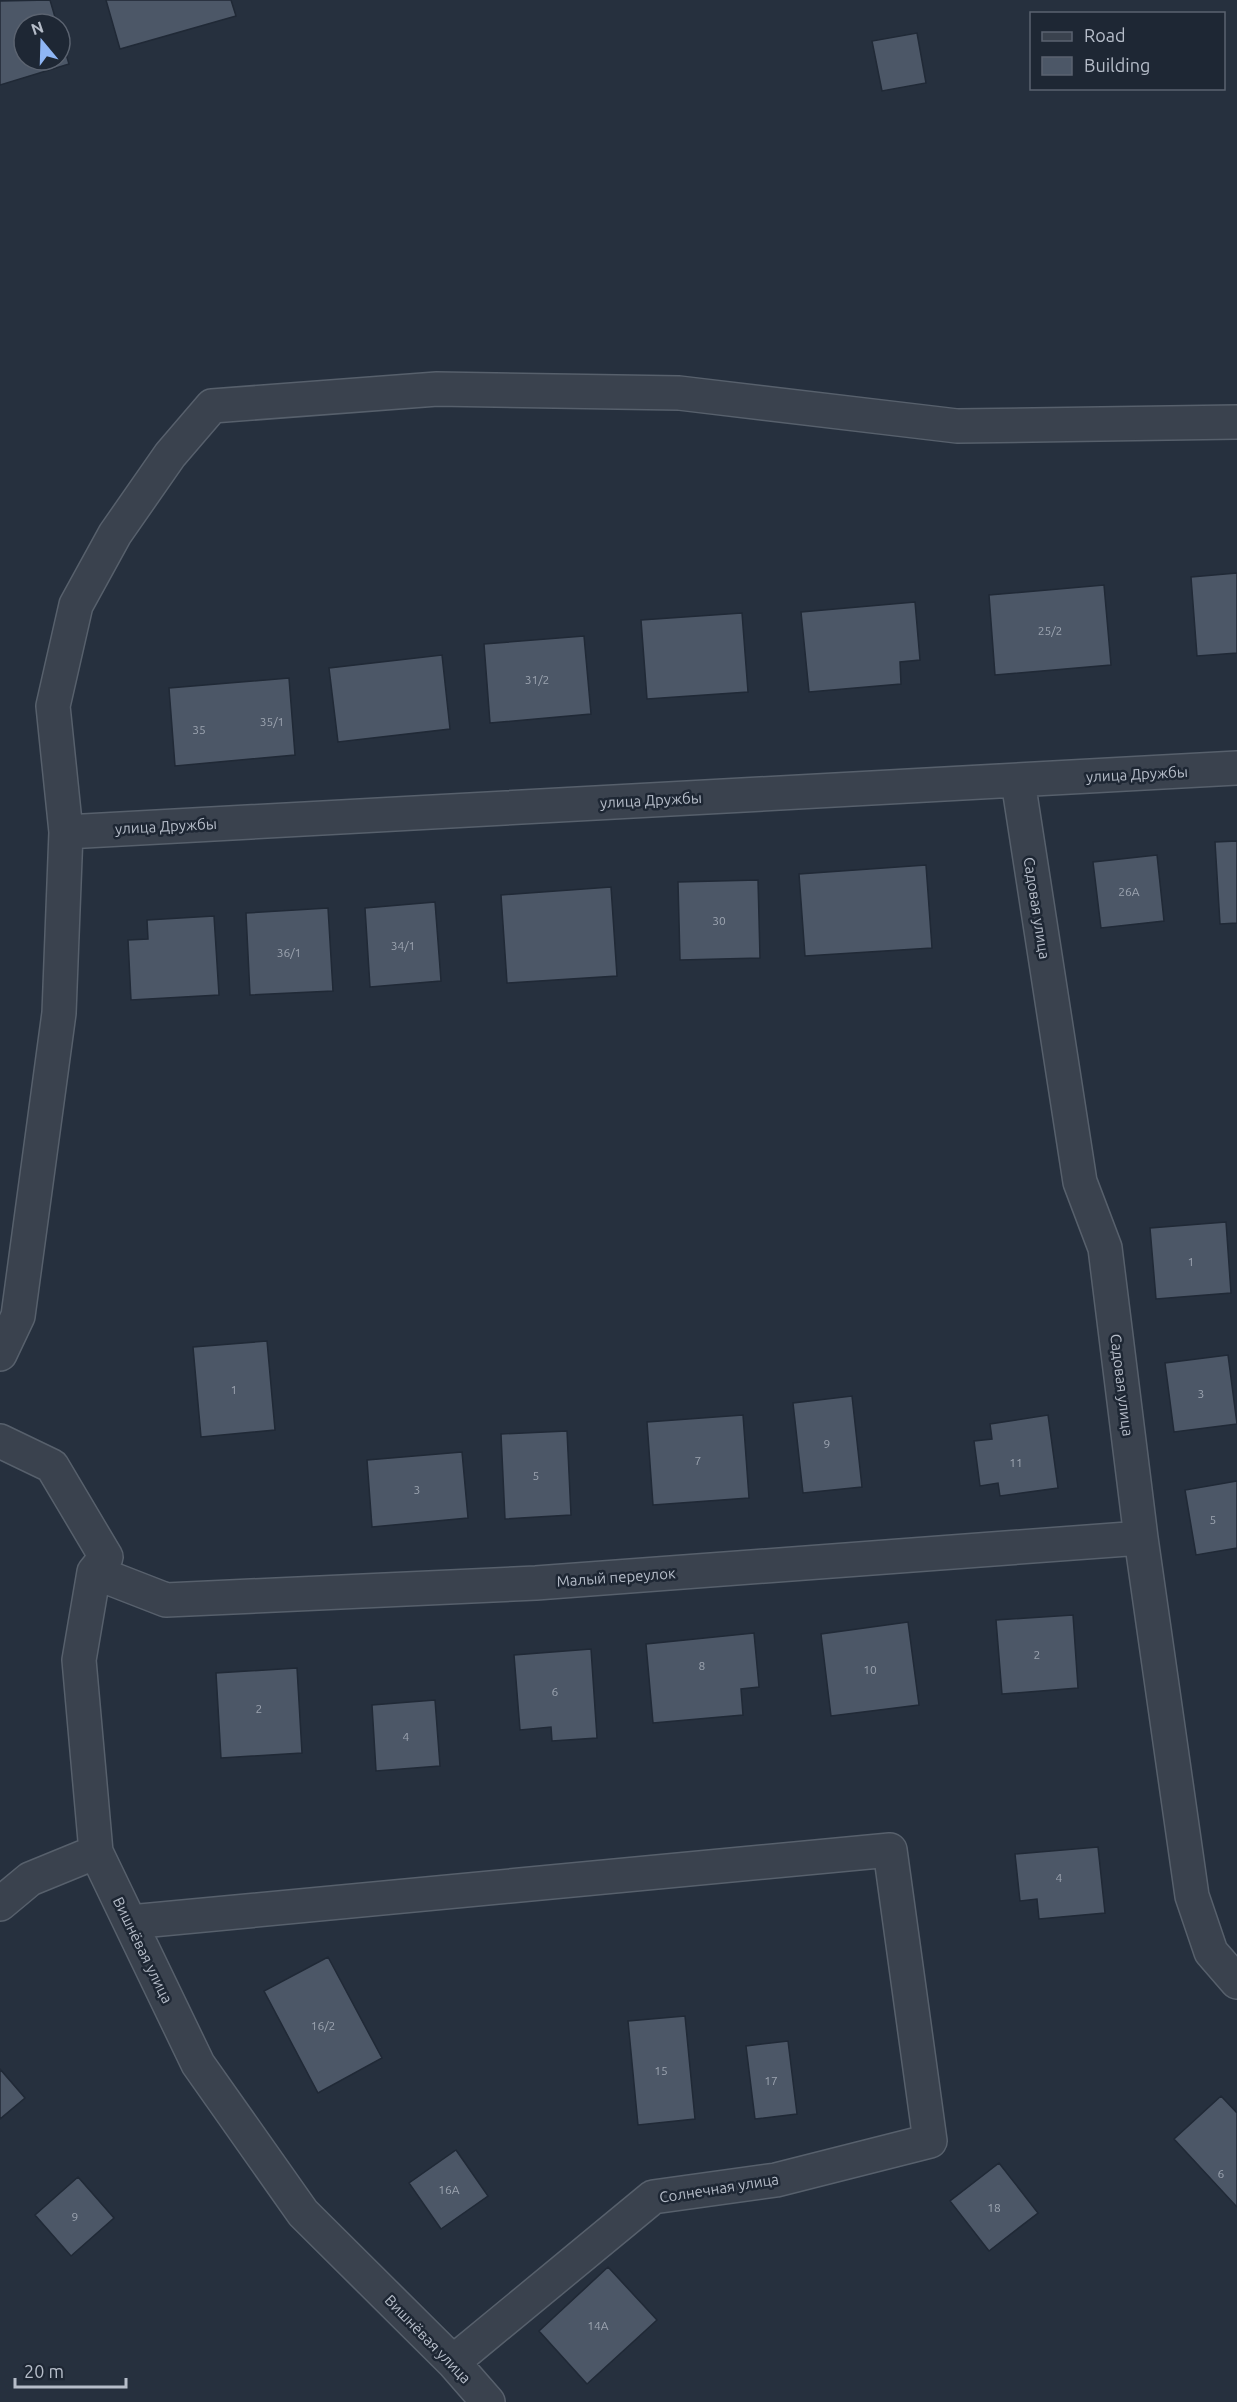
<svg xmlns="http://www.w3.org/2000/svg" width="1237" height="2402" viewBox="0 0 1237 2402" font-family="Ubuntu,sans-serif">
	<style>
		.building { fill: #4c5767; stroke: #202936; stroke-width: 1.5 }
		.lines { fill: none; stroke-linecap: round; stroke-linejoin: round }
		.minor-casing { stroke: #57606c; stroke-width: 36 }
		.minor { stroke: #3a424e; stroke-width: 33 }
		.labels { text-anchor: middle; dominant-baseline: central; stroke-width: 5; stroke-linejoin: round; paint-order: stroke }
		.number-label { font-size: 12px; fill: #9ca4b0 }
		.street-label { font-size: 15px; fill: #b6bdc9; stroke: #1e2734 }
	</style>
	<rect width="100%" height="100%" fill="#26303e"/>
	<path class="building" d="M50,0L57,24H24V60H60V34L69,64L0,85V1Z
		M106,0H231L236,16L120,49Z
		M917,33L926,83L882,91L872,41Z
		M1237,573V653L1197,656L1191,577Z
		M1104,585L1111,665L995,675L989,595Z
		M915,602L920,660L900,662L901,684L809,692L801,612Z
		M742,613L748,692L647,699L641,620Z
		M584,636L591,714L490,723L484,644Z
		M442,655L450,729L338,742L329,668Z
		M289,678L295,755L175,766L169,688Z
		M1237,841V923L1220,924L1215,842Z
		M1157,855L1164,921L1101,928L1093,862Z
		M926,865L932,948L805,956L799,874Z
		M758,880L760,958L680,960L678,882Z
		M611,887L617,976L507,983L501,895Z
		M435,902L441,981L370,987L365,908Z
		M328,908L333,991L250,995L246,913Z
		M214,916L219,995L131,1000L128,940L148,939L147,920Z
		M1226,1222L1231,1293L1156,1299L1150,1228Z
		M267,1341L275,1430L201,1437L193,1347Z
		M1228,1355L1237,1424L1174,1432L1165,1363Z
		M852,1396L862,1487L803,1493L793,1403Z
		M743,1415L749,1498L653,1505L647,1422Z
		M1048,1415L1058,1488L1000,1496L998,1483L980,1486L974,1441L992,1439L990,1424Z
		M567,1431L571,1515L505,1519L501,1434Z
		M462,1452L468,1518L372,1527L367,1460Z
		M1237,1481V1548L1196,1555L1185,1490Z
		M1073,1615L1078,1688L1002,1694L996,1620Z
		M908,1622L919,1705L831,1716L821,1634Z
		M754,1633L759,1687L741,1689L743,1715L653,1723L646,1644Z
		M591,1649L597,1738L552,1741L551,1727L520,1730L514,1655Z
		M297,1668L302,1753L221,1758L216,1673Z
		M435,1700L440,1766L376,1771L372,1705Z
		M1098,1847L1105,1913L1039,1919L1037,1899L1020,1901L1015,1854Z
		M328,1957L382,2058L318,2093L264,1991Z
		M685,2016L695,2119L638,2125L628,2021Z
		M788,2041L797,2114L755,2119L746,2046Z
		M0,2069L25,2098L0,2119Z
		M1221,2096L1237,2113V2207L1174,2139Z
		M456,2150L488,2196L441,2229L409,2183Z
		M999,2163L1038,2213L989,2251L950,2201Z
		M78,2177L114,2218L71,2256L35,2215Z
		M608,2267L657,2320L587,2384L539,2331Z"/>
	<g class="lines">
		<defs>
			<path id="minor" d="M1018,781L1080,1182L1105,1248L1141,1538L1192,1896L1211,1952L1237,1982
				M66,832L1237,768
				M0,1354L18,1316L59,1013L66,832L53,706L76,605L115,534L170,455L212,406L437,389L679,393L957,426L1237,422
				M0,1441L52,1466L106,1557L94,1572L79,1660L96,1852L198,2064L303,2213L453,2362L488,2402
				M94,1572L166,1600L536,1583L1141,1538
				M0,1904L30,1879L96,1852
				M130,1922L890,1850L930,2141L776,2180L653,2197L453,2362"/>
		</defs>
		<use href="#minor" class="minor-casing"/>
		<use href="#minor" class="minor"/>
	</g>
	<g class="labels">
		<g class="number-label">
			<text x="1050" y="630">25/2</text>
			<text x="537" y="679">31/2</text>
			<text x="272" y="721">35/1</text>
			<text x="199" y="729">35</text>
			<text x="1129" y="891">26А</text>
			<text x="719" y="920">30</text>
			<text x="403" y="945">34/1</text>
			<text x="289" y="952">36/1</text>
			<text x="1191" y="1261">1</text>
			<text x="234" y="1389">1</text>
			<text x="1201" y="1393">3</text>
			<text x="827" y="1443">9</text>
			<text x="698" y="1460">7</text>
			<text x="1016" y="1462">11</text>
			<text x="536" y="1475">5</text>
			<text x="417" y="1489">3</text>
			<text x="1213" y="1519">5</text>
			<text x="1037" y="1654">2</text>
			<text x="702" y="1665">8</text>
			<text x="870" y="1669">10</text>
			<text x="555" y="1691">6</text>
			<text x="259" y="1708">2</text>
			<text x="406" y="1736">4</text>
			<text x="1059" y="1877">4</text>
			<text x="323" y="2025">16/2</text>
			<text x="661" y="2070">15</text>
			<text x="771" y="2080">17</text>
			<text x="1221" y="2173">6</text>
			<text x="449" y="2189">16А</text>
			<text x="994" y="2207">18</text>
			<text x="75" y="2216">9</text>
			<text x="598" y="2325">14А</text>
		</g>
		<g class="street-label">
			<text transform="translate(1137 774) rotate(-3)">улица Дружбы</text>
			<text transform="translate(651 800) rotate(-3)">улица Дружбы</text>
			<text transform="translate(166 826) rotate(-3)">улица Дружбы</text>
			<text transform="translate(1037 908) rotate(81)">Садовая улица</text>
			<text transform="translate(1122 1385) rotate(83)">Садовая улица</text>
			<text transform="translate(616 1577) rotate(-4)">Малый переулок</text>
			<text transform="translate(143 1950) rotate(64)">Вишнёвая улица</text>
			<text transform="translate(719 2188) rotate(-9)">Солнечная улица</text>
			<text transform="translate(428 2339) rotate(46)">Вишнёвая улица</text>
		</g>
	</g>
	<rect x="1030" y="12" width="195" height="78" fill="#1e2734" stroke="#5b6370" stroke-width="1.5"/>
	<rect x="1042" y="32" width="30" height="9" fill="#3a424e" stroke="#5b6370" stroke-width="1.5"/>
	<text x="1084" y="42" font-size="18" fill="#b6bdc9">Road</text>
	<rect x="1042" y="57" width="30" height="18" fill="#4c5767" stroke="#5b6370" stroke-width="1.5"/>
	<text x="1084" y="72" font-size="18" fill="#b6bdc9">Building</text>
	<g transform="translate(42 42) rotate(341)"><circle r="28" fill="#1e2734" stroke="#5b6370" stroke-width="1.5"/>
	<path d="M0-4.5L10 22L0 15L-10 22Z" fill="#8fb6f5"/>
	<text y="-9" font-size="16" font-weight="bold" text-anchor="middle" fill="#b6bdc9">N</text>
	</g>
	<path d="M15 2378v9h111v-9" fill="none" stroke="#b6bdc9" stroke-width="3"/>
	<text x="24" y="2378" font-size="18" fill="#b6bdc9" stroke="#1e2734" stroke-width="4.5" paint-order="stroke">20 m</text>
</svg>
